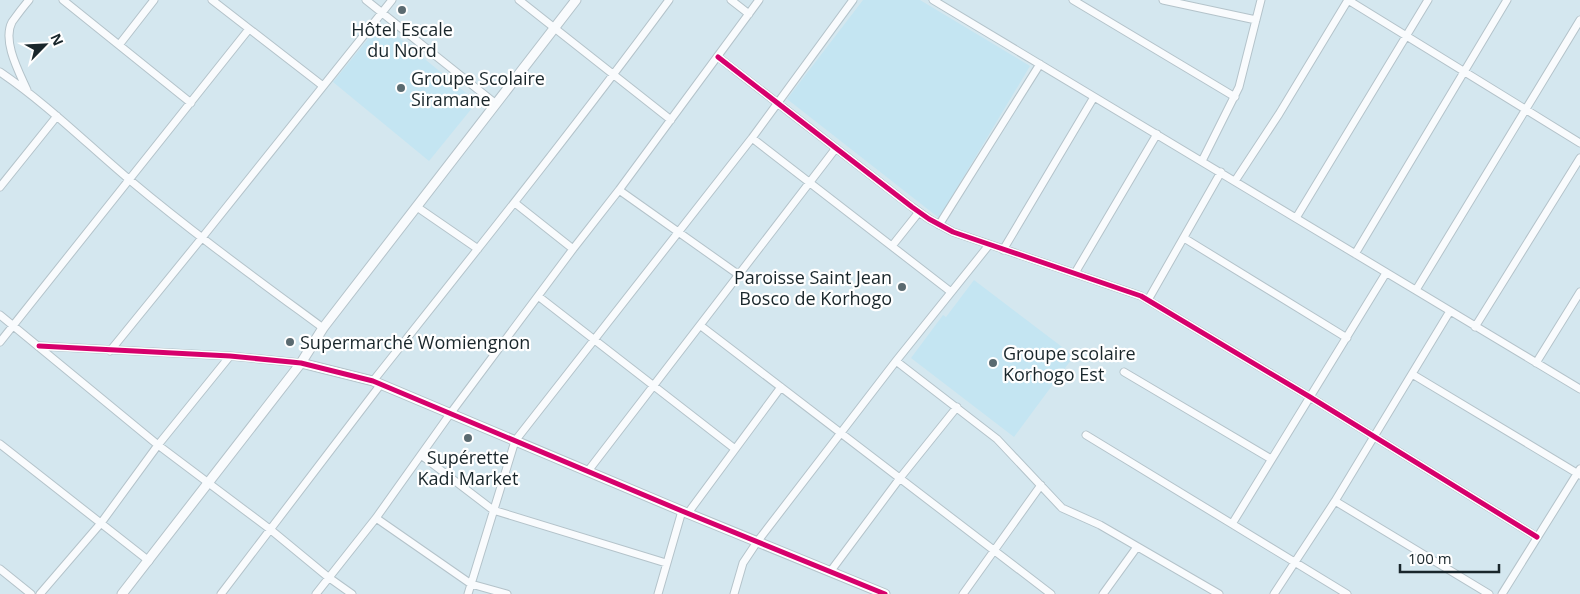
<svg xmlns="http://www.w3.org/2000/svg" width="1580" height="594" viewBox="0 0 1580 594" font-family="'Open Sans',sans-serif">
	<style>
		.built { fill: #c4e5f2 }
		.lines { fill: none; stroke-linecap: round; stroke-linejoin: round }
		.street-casing { stroke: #b4c3ca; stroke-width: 9 }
		.secondary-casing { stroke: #b4c3ca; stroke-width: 11 }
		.street { stroke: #f9fbfd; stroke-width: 7 }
		.secondary { stroke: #f9fbfd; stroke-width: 9 }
		.cycleway-casing { stroke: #fff; stroke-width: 8 }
		.cycleway { stroke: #d6006c; stroke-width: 5 }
		.poi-dot { fill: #5a6a70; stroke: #fff; stroke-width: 2 }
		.labels { text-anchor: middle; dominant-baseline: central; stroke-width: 4.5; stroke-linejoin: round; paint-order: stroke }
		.poi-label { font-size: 18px; fill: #19262b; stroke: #fff; text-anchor: start }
	</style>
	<rect width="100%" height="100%" fill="#d4e7ef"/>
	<path class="built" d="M863,0H920L1030,66L939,218L787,99Z
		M381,23L477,102L429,161L333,82Z
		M974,280L1074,356L1014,437L911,358L943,315L946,317Z"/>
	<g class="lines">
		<defs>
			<path id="street" d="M63,0L191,103
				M212,0L323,86
				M366,0L496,104
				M519,0L671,120
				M731,0L749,14
				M933,0L1580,389
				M1073,0L1235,97
				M1163,0L1256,20
				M1348,0L1580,143
				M119,45L154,0
				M718,57L912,207L929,219L953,232L1141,296L1310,397L1537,537
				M0,72C47,104 87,144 131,181C193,233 258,280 323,328
				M27,90C19,72 2,41 12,22C17,15 23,7 29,0
				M752,138L951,292
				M1202,161L1239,87L1261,0
				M1235,181L1279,114L1348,0
				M0,187L57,116
				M619,190L739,275
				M515,203L573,249
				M417,207L478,249
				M1296,218L1428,0
				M939,225L1040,64
				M1184,238L1347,338
				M892,246L919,212
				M1003,250L1094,97
				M1355,254L1507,0
				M1075,273L1157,134
				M1416,290L1580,20
				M538,296L735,449
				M1148,300L1221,172
				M0,315L158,445L271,530L328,577L352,594
				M701,326L1051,594
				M1475,327L1580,158
				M0,342L249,29
				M40,346L230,356L301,363
				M110,351L201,239L392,0
				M896,361L997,439L1062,508L1100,525L1219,594
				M1536,363L1580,292
				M1124,372L1271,459
				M1412,374L1580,475
				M373,381C473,255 574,129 669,0
				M1086,435L1347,594
				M0,444L149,561
				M421,455L493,510L666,563
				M588,471L836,148
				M1335,501L1489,594
				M688,513L781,387
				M376,518L471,584L507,594
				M1232,524L1386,273
				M0,569L31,594
				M830,572L900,478L957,407
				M40,594L101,523L158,445L230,356
				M221,594L381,384
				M316,594L376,518L450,414L573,249L619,190L759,0
				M468,594L515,441L752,138L853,0
				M658,594L682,511
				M734,594L743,563L757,542L896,361L989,245
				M963,594L1041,485
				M1103,594L1137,547
				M1274,594L1335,501L1450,311
				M1502,594L1580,469"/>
			<path id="secondary" d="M301,363L373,381L682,511L885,594
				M122,594L301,363L323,328L576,0"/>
		</defs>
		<use href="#street" class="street-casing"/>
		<use href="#secondary" class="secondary-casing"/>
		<use href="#street" class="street"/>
		<use href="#secondary" class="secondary"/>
		<defs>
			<path id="cycleway" d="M718,57L912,207L929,219L953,232L1141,296L1310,397L1537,537
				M39,346L230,356L301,363L373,381L682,511L885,594"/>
		</defs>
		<use href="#cycleway" class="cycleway-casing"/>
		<use href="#cycleway" class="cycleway"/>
	</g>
	<g class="poi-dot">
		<circle cx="402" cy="10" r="5"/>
		<circle cx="401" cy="88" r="5"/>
		<circle cx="902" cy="287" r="5"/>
		<circle cx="290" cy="342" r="5"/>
		<circle cx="993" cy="363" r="5"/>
		<circle cx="468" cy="438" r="5"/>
	</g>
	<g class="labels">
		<g class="poi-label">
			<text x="402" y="29" text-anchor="middle">Hôtel Escale<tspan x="402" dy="21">du Nord</tspan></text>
			<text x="411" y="78">Groupe Scolaire<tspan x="411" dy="21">Siramane</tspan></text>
			<text x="892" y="277" text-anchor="end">Paroisse Saint Jean<tspan x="892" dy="21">Bosco de Korhogo</tspan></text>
			<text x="300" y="342">Supermarché Womiengnon</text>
			<text x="1003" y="353">Groupe scolaire<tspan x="1003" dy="21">Korhogo Est</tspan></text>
			<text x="468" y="457" text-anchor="middle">Supérette<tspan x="468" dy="21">Kadi Market</tspan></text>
		</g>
	</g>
	<g transform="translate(45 45) rotate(66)" stroke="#ffffff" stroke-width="4" paint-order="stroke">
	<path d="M0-4L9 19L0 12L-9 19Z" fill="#19262b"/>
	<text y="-8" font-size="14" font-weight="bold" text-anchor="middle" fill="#19262b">N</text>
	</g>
	<path d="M1400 564v8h99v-8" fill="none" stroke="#19262b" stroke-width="2.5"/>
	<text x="1408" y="564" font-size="15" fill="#19262b" stroke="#ffffff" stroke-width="4" paint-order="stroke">100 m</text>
</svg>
